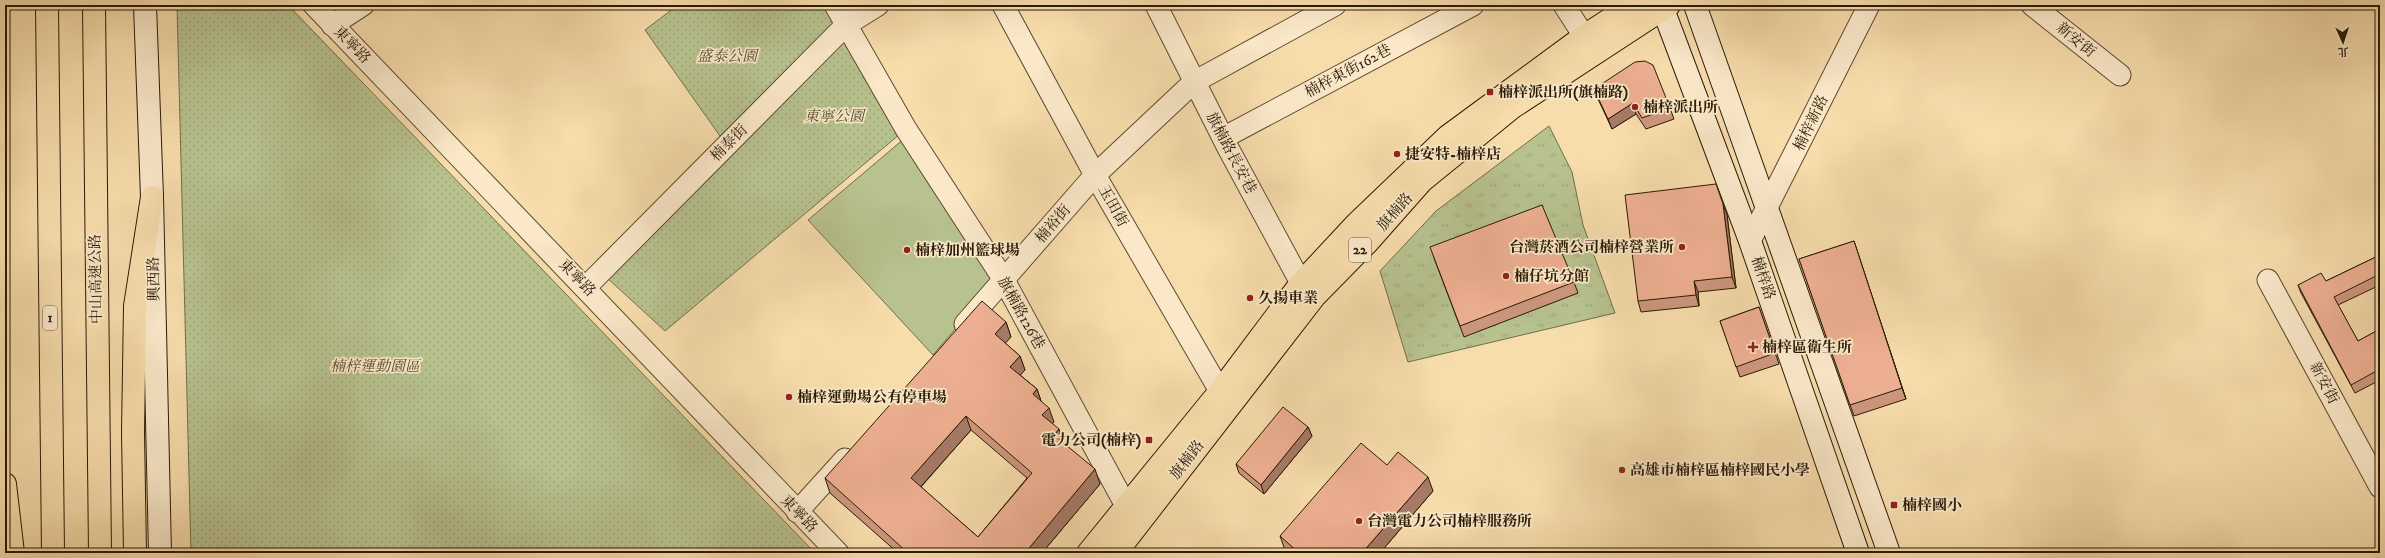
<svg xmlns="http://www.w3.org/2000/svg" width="2385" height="558" viewBox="0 0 2385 558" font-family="'IM FELL DW Pica','Noto Serif TC',serif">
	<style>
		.grass { fill: url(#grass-tufts); stroke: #706e4a }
		.park { fill: url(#park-dots); stroke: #706e4a }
		.garden { fill: #b7c28e; stroke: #706e4a }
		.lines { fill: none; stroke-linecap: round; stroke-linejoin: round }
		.street-casing { stroke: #5d4b2f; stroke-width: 23 }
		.secondary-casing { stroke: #2a1b05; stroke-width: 24 }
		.primary-casing { stroke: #2a1b05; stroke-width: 24 }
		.highway-casing { stroke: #2a1b05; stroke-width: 24 }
		.street { stroke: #fae8c9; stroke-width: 21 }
		.secondary { stroke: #fae8c9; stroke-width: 22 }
		.primary { stroke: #f7dcac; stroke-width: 22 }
		.highway { stroke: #f7dcac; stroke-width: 22 }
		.wall { fill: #cc967d; stroke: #2a1b05; fill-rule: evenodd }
		.shaded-wall { fill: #a67a66; stroke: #2a1b05 }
		.building { fill: #edaf91; stroke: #2a1b05; fill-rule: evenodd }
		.poi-dot { fill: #8f2418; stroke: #fae8c9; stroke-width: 1.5 }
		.labels { text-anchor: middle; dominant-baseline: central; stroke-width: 3.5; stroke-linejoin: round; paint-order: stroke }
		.shield { fill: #fae8c9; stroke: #685840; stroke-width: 1 }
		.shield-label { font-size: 14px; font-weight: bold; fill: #2a1b05 }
		.street-label { font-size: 15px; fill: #2a1b05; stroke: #fae8c9 }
		.park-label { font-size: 15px; font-style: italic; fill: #544d2e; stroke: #fae8c9 }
		.poi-label { font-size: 15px; font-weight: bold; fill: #2a1b05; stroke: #fae8c9; text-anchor: start }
	</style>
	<defs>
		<pattern id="grass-tufts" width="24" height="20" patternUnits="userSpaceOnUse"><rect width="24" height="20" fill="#b7c28e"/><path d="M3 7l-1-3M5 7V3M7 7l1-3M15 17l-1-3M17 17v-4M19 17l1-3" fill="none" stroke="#9ea679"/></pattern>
		<pattern id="park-dots" width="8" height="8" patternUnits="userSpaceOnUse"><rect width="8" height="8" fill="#b7c28e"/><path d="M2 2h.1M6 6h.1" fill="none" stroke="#9ea679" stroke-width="1.8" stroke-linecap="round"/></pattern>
	</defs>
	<rect width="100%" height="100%" fill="#f7dcac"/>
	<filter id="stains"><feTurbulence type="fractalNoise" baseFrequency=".005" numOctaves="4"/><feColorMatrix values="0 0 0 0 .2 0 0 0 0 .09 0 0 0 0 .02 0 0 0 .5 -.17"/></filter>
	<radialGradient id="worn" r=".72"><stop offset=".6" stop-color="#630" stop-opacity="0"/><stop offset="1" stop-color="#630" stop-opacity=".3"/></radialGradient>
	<path class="grass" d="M1549,126L1572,172L1583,225L1615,313L1408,362L1380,271L1436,211Z"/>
	<path class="park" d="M177,5H288L815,553H191Z
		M678,5H830L838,20L720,136L645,30Z
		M846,25L906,129L665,331L604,275Z"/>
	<path class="garden" d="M905,138L997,280L933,355L808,220Z"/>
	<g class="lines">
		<defs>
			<path id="street" d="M314,5L838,553
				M835,5L906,129L1004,280L1125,504L1137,517
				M1003,5L1095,175L1220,391L1232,401
				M1156,5L1228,148L1301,283L1314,295
				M1564,5L1584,36
				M2032,5L2120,75
				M332,25L363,5
				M1223,138L1473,5
				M1750,241L1869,5
				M2268,280L2380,487
				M586,287L846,25L878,5
				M965,324L1095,175L1194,82L1335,5
				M797,512L845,459"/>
			<path id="secondary" d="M145,5L152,197L160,553
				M1665,5L1663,9L1750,241L1858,553
				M1695,5L1889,553"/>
			<path id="primary" d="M1088,553L1220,391L1301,283L1356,224L1448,136L1584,36L1632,5
				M1116,553L1315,296L1368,242L1422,181L1513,107L1669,5"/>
			<path id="highway" d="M47,5L53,553
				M94,5L100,553
				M5,484L13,553
				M135,553L133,432L135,306L152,197"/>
		</defs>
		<use href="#street" class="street-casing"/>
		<use href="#secondary" class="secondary-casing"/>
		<use href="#primary" class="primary-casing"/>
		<use href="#highway" class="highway-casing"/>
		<use href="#street" class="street"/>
		<use href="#secondary" class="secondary"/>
		<use href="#primary" class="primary"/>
		<use href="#highway" class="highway"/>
	</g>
	<path class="wall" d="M1594,89L1670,108L1674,119L1646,129L1636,114L1612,129L1598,99Z
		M1727,215L1736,288L1698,292L1699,306L1641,312L1638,301Z
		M1854,241L1906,399L1854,416L1799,259Z
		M2380,255V285L2338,305L2358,341L2380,329V380L2355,393L2301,293L2298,285L2326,281Z
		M1434,258L1574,282L1578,293L1464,337Z
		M1759,307L1779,364L1740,377L1720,321Z
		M1006,322L1011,337L1005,343L1020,356L1025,370L1020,375L1037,389L1041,401L1054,422L1052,424L1064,443L1100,484L1042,553H898L830,493L825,478ZM971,430L1027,478L978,537L921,487Z
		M1308,427L1312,436L1264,494L1239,473L1236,464Z
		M1387,465L1433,491L1380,553H1288L1285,550L1280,536Z"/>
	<path class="shaded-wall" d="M1633,103L1636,114L1612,129L1608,119Z
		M1723,204L1727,215L1736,288L1732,277Z
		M1854,241L1857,252L1906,399L1902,388Z
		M1694,281L1698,292L1699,306L1696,295Z
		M1006,322L1011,337L1001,348L995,334Z
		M1020,356L1025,370L1015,381L1010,367Z
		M1037,389L1042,404L1033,394Z
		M1049,408L1054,422L1048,429L1042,415Z
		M966,416L971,430L916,492L911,478Z
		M1308,427L1312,436L1264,494L1261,485Z
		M1059,429L1064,443L1054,435Z
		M1095,469L1100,484L1042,553H1025Z
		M1428,477L1433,491L1380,553H1362Z"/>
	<path class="building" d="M1645,61L1653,65L1670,108L1642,118L1633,103L1608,119L1594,89L1635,62Z
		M1716,184L1723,204L1732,277L1694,281L1696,295L1638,301L1625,195Z
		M1542,205L1574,282L1460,326L1430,247Z
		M1854,241L1902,388L1850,405L1799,259Z
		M2380,255V274L2334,297L2358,341L2380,329V369L2351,385L2298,285L2321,273L2326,281Z
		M982,301L1006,322L995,334L1020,356L1010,367L1037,389L1033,394L1049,408L1042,415L1059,429L1054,435L1095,469L1025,553H908L825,478ZM966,416L1032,473L978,537L911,478Z
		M1759,307L1775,353L1736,367L1720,321Z
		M1283,407L1308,427L1261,485L1236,464Z
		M1361,443L1387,465L1398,452L1428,477L1362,553H1299L1280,536Z"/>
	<g class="poi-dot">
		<rect x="1486" y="88" width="8" height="8" rx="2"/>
		<circle cx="1635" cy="107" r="4"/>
		<circle cx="1397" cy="154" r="4"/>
		<circle cx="1682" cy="247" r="4"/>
		<circle cx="907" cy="250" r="4"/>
		<circle cx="1506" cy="276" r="4"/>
		<circle cx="1250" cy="298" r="4"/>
		<path d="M1751 341h4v4h4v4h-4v4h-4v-4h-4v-4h4z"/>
		<circle cx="789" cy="397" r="4"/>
		<rect x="1145" y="436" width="8" height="8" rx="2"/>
		<circle cx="1622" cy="470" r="4"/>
		<rect x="1890" y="501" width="8" height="8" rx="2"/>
		<circle cx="1359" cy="521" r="4"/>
	</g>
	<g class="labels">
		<g class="shield">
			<rect x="1349" y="238" width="22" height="24" rx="3"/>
			<rect x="43" y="306" width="14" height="24" rx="3"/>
		</g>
		<g class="shield-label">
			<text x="1360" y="250">22</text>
			<text x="50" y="318">1</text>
		</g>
		<g class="street-label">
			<text transform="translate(2076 40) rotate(39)">新安街</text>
			<text transform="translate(352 45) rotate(46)">東寧路</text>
			<text transform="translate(1348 71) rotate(-28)">楠梓東街162巷</text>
			<text transform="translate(1811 123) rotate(-64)">楠梓新路</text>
			<text transform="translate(729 143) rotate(-45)">楠泰街</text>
			<text transform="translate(1231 153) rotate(62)">旗楠路長安巷</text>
			<text transform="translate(1113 206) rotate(61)">玉田街</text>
			<text transform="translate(1395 212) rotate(-48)">旗楠路</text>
			<text transform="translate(1053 224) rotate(-49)">楠裕街</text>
			<text transform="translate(577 278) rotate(46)">東寧路</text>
			<text transform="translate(1763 278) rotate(71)">楠梓路</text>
			<text transform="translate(96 279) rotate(-91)">中山高速公路</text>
			<text transform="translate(154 279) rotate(-91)">興西路</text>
			<text transform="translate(1021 313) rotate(61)">旗楠路126巷</text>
			<text transform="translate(2324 383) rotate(62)">新安街</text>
			<text transform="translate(1187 460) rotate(-52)">旗楠路</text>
			<text transform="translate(799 514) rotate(46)">東寧路</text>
		</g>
		<g class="park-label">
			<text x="727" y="56">盛泰公園</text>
			<text x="834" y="116">東寧公園</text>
			<text x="375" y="366">楠梓運動園區</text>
		</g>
		<g class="poi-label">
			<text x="1498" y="92">楠梓派出所(旗楠路)</text>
			<text x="1643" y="107">楠梓派出所</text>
			<text x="1405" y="154">捷安特-楠梓店</text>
			<text x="1674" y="247" text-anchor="end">台灣菸酒公司楠梓營業所</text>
			<text x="915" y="250">楠梓加州籃球場</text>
			<text x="1514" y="276">楠仔坑分館</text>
			<text x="1258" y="298">久揚車業</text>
			<text x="1762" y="347">楠梓區衛生所</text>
			<text x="797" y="397">楠梓運動場公有停車場</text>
			<text x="1141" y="440" text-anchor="end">電力公司(楠梓)</text>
			<text x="1630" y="470">高雄市楠梓區楠梓國民小學</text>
			<text x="1902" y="505">楠梓國小</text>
			<text x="1367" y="521">台灣電力公司楠梓服務所</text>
		</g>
	</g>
	<rect width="2385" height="558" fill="none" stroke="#f7dcac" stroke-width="20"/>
	<rect x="6" y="6" width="2373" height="546" fill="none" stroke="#2a1b05" stroke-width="2"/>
	<rect x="10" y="10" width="2365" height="538" fill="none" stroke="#2a1b05"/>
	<g transform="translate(2343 42) rotate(177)" stroke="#fae8c9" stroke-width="3" paint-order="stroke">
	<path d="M0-3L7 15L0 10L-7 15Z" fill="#2a1b05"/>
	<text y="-6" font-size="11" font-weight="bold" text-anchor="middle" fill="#2a1b05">北</text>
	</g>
	<rect width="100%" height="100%" filter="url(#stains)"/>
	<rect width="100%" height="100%" fill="url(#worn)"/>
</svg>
